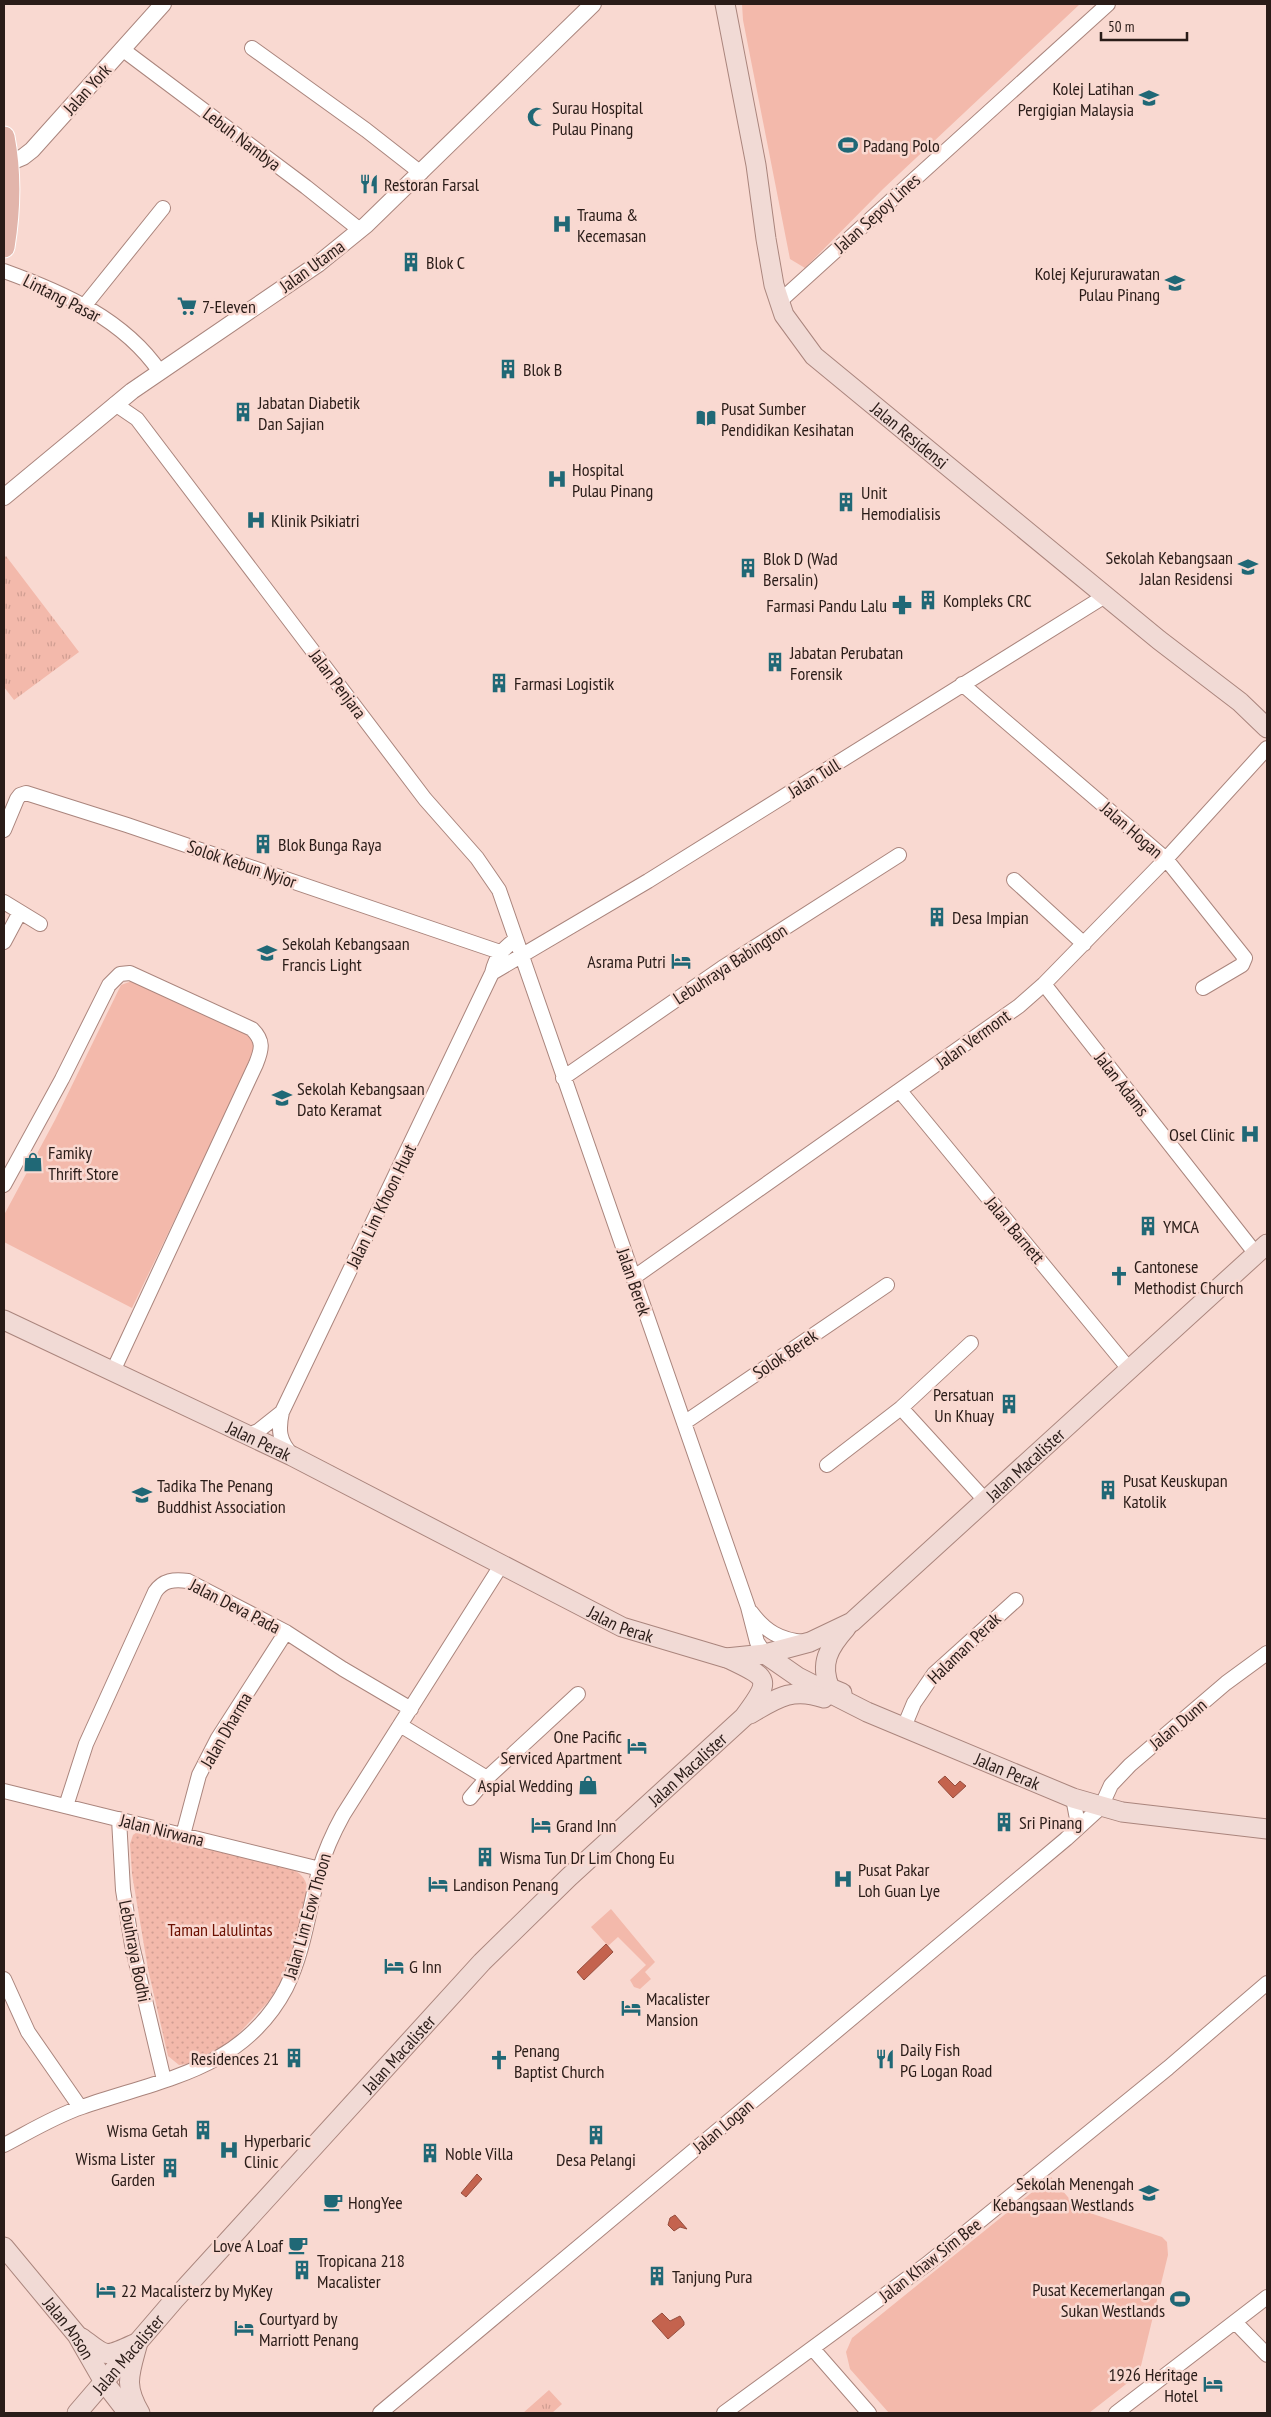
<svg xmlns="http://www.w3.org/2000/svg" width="1271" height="2417" viewBox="0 0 1271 2417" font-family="'PT Sans Narrow',sans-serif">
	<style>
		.grass { fill: url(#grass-tufts) }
		.park { fill: url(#park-dots) }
		.garden { fill: #f3b9ab }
		.water { fill: #c4634e; stroke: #964e3e }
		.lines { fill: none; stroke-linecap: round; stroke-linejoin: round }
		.minor-casing { stroke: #aa857d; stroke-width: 16 }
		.tertiary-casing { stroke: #aa857d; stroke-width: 18 }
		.secondary-casing { stroke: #aa857d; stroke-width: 21 }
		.primary-casing { stroke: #fff; stroke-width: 23 }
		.minor { stroke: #fff; stroke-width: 14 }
		.tertiary { stroke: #fff; stroke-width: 16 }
		.secondary { stroke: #f1dad5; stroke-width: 19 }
		.primary { stroke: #e2b5ab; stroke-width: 21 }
		.labels { text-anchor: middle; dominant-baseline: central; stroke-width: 5; stroke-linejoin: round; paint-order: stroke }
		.poi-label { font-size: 18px; fill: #2a1c18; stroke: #f9d9d1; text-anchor: start }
		.street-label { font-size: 18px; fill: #2a1c18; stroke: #f9d9d1 }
		.park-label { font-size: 18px; fill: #6b1000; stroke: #f9d9d1 }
	</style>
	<defs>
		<pattern id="grass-tufts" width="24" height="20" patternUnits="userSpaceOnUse" patternTransform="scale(1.25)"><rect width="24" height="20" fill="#f3b9ab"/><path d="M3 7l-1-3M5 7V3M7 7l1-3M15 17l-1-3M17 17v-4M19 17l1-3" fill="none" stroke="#d09e92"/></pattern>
		<pattern id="park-dots" width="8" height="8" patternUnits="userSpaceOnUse" patternTransform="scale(1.25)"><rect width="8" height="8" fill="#f3b9ab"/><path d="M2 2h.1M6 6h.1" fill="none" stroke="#d09e92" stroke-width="1.8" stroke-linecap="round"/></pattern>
	</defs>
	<rect width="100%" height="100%" fill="#f9d9d1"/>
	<path class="grass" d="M6,556L79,652L14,700L4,687V558Z
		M549,2390L562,2404L552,2413H523Z"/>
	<path class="park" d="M143,1828L294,1870C303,1875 306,1880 308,1891L294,1950L284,1977L269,2001L228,2045L187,2064L179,2065L168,2056L148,1969L132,1874L130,1844L133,1835Z"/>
	<path class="garden" d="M742,4H1080L883,189L805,268L790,259L743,20Z
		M132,981L247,1032C254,1041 254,1047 253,1057L132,1308L4,1242V1215L55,1120L121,985Z
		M611,1909L655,1962L645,1972L651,1979L640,1989L634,1987L630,1980L646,1965L618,1937L608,1946L591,1927Z
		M1051,2177L1078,2209L1162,2237L1167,2242L1168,2255L1139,2374L1089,2413H889L850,2369L846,2352L852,2338Z"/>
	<path class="water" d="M945,1776L955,1786L960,1781L966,1786L953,1798L938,1782Z
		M606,1944L613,1952L584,1980L577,1972Z
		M477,2174L482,2179L466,2197L461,2193Z
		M675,2215L687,2229L680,2227L674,2231L668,2225L670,2218Z
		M662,2313L670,2321L680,2316L684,2322V2325L668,2339L652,2321Z"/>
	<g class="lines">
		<defs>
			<path id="minor" d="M252,48L366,130L421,173
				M122,49L306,187L360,230
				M4,271C62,292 124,319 160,372
				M779,302L1108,4
				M85,305L163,208
				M115,404L137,419L425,799L477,858L499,890L748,1607L757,1642L765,1654
				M962,684L1166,859L1245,958L1242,965L1203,988
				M4,830L17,799L20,795L26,793L127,825L500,952
				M1014,880L1084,944
				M4,902L40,924
				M4,942L20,912
				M492,973L648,881L1105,596
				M1044,984L1256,1254
				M563,1078L722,968L899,855
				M900,1091L1129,1369
				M4,1185L62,1079L109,985L120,974L130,973L252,1029C264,1041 262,1049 256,1064L113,1371
				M633,1278L1019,1006L1044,984L1166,859L1267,748
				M901,1408L985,1500
				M684,1423L887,1285
				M248,1435L258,1431L282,1412
				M292,1455C279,1441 278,1430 282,1412L492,973C496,956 502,950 516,939
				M827,1465L901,1408L971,1343
				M751,1612C765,1631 780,1640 804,1642
				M400,1725L487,1778
				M904,1727L914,1703L934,1674L1016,1600
				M4,1791L320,1869
				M470,1798L487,1778L578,1694
				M66,1806L86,1744L155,1592C163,1580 174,1579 188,1581L286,1632L343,1669L411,1709
				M119,1819L123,1890L132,1945L164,2080
				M1072,1832L1077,1819L1073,1798
				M183,1835L199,1775L218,1738L286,1632
				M4,1979L28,2032L80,2107
				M4,2145C29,2132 55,2116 82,2107C162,2079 243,2070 286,1988C304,1952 309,1909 319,1871C325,1851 333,1833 343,1815L502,1564
				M1235,2322L1267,2355
				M813,2349L869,2413
				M380,2413L1066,1839L1101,1807L1111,1785L1130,1765L1226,1683L1267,1653
				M724,2413L927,2264L1168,2068L1267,1983
				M1116,2413L1267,2297"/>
			<path id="tertiary" d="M4,165L23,157L32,150L163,4
				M4,497L132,391L318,264L366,225L593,4"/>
			<g id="secondary">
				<path id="s1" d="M725,4L756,165L766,239L774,285L784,315L814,356L1159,640L1240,702L1267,728"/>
				<path id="s2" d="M4,1320L292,1456L622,1627L726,1658L765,1654L810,1642L852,1622L1267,1244"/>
				<path id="s3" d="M765,1654L798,1677L867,1712L1073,1798L1122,1812L1267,1829"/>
				<path d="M842,1693L830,1688C819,1664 829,1647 846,1628"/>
				<path d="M750,1714C777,1698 792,1687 824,1698"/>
				<path id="s4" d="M4,2247L77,2335L104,2382L128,2413"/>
				<path d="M82,2338C107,2357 104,2358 134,2344"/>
				<path d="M137,2346C129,2375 124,2386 140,2413"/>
				<path id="s5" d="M77,2413L175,2299L482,1962L569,1877L744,1717C773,1678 769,1678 727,1658"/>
			</g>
			<path id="primary" d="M4,137C11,173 10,210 4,247"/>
		</defs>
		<use href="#minor" class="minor-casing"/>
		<use href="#tertiary" class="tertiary-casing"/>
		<use href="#secondary" class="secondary-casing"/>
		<use href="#primary" class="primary-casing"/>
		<use href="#minor" class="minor"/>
		<use href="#tertiary" class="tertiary"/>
		<use href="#secondary" class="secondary"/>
		<use href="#primary" class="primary"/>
	</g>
	<defs>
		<symbol id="university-bare" viewBox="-9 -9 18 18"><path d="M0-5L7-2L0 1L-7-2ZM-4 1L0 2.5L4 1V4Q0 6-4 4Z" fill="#206876" stroke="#f9d9d1" stroke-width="2.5" paint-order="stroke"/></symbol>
		<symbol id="mosque-bare" viewBox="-9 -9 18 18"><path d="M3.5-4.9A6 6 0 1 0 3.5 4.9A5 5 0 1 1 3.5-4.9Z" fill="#206876" stroke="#f9d9d1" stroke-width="2.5" paint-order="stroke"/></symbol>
		<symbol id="stadium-bare" viewBox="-9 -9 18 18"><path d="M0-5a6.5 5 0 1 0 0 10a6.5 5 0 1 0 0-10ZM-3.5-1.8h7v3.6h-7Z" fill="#206876" stroke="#f9d9d1" stroke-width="2.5" paint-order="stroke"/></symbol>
		<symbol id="restaurant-bare" viewBox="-9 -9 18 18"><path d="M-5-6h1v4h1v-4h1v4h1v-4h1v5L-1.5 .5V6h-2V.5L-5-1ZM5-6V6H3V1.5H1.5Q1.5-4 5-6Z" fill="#206876" stroke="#f9d9d1" stroke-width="2.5" paint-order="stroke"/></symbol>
		<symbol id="hospital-bare" viewBox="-9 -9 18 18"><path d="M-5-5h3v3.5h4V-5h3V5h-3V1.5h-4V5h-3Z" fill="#206876" stroke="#f9d9d1" stroke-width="2.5" paint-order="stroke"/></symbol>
		<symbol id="building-bare" viewBox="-9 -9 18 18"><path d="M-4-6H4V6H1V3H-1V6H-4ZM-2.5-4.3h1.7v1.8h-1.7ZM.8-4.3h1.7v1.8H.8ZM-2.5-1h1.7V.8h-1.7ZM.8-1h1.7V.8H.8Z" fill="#206876" stroke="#f9d9d1" stroke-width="2.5" paint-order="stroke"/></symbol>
		<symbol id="supermarket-bare" viewBox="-9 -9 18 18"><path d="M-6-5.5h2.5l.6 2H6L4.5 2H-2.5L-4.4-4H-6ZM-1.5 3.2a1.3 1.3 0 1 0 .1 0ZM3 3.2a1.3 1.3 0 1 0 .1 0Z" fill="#206876" stroke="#f9d9d1" stroke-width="2.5" paint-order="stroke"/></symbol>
		<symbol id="library-bare" viewBox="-9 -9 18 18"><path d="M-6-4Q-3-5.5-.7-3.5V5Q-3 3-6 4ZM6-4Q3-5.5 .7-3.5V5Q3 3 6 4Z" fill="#206876" stroke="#f9d9d1" stroke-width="2.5" paint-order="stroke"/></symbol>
		<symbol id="school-bare" viewBox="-9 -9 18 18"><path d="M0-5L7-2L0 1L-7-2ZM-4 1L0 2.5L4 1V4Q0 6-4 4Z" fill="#206876" stroke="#f9d9d1" stroke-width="2.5" paint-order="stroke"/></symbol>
		<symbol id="pharmacy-bare" viewBox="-9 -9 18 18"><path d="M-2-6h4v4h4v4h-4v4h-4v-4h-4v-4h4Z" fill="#206876" stroke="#f9d9d1" stroke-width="2.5" paint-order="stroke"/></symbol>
		<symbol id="hotel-bare" viewBox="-9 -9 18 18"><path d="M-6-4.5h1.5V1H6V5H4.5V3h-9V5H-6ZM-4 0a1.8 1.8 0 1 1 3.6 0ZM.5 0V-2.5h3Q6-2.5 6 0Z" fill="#206876" stroke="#f9d9d1" stroke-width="2.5" paint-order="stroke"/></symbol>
		<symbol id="shop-bare" viewBox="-9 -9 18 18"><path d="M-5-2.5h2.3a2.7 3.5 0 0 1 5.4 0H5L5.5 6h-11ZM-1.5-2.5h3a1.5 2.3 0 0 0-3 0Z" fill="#206876" stroke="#f9d9d1" stroke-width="2.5" paint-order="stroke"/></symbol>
		<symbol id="church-bare" viewBox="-9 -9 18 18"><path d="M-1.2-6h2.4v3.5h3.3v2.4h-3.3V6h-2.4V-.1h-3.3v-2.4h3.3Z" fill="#206876" stroke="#f9d9d1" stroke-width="2.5" paint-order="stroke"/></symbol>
		<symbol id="cafe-bare" viewBox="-9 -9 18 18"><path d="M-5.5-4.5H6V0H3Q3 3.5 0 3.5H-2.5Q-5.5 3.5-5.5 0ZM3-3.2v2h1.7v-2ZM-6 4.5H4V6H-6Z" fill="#206876" stroke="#f9d9d1" stroke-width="2.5" paint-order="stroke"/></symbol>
	</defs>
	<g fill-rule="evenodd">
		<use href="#university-bare" x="1135" y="84" width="28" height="28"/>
		<use href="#mosque-bare" x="523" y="103" width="28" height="28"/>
		<use href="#stadium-bare" x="834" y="131" width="28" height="28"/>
		<use href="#restaurant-bare" x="355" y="170" width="28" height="28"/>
		<use href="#hospital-bare" x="548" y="210" width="28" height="28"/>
		<use href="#building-bare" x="397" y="248" width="28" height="28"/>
		<use href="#university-bare" x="1161" y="269" width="28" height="28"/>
		<use href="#supermarket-bare" x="173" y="292" width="28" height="28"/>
		<use href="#building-bare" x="494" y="355" width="28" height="28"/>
		<use href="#building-bare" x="229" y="398" width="28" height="28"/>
		<use href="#library-bare" x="692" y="404" width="28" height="28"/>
		<use href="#hospital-bare" x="543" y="465" width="28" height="28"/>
		<use href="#building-bare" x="832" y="488" width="28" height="28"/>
		<use href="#hospital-bare" x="242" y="506" width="28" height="28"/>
		<use href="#school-bare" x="1234" y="553" width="28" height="28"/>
		<use href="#building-bare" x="734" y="554" width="28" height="28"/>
		<use href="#building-bare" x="914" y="586" width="28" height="28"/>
		<use href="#pharmacy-bare" x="888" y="591" width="28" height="28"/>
		<use href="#building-bare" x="761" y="648" width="28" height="28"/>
		<use href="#building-bare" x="485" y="669" width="28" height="28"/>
		<use href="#building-bare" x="249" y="830" width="28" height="28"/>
		<use href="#building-bare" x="923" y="903" width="28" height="28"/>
		<use href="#school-bare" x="253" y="939" width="28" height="28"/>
		<use href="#hotel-bare" x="667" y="947" width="28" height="28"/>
		<use href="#school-bare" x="268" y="1084" width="28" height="28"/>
		<use href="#hospital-bare" x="1236" y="1120" width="28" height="28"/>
		<use href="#shop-bare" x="19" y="1148" width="28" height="28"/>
		<use href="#building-bare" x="1134" y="1212" width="28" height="28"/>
		<use href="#church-bare" x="1105" y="1262" width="28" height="28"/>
		<use href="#building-bare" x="995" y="1390" width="28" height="28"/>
		<use href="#building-bare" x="1094" y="1476" width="28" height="28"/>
		<use href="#school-bare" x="128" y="1481" width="28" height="28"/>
		<use href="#hotel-bare" x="623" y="1732" width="28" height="28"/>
		<use href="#shop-bare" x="574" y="1771" width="28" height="28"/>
		<use href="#building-bare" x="990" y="1808" width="28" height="28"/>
		<use href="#hotel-bare" x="527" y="1811" width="28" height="28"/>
		<use href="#building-bare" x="471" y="1843" width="28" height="28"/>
		<use href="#hospital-bare" x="829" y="1865" width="28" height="28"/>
		<use href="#hotel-bare" x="424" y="1870" width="28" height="28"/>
		<use href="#hotel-bare" x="380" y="1952" width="28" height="28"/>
		<use href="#hotel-bare" x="617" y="1994" width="28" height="28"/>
		<use href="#building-bare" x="280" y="2044" width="28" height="28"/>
		<use href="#restaurant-bare" x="871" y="2045" width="28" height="28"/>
		<use href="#church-bare" x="485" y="2046" width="28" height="28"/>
		<use href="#building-bare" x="189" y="2116" width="28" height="28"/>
		<use href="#building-bare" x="582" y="2121" width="28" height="28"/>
		<use href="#hospital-bare" x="215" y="2136" width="28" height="28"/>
		<use href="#building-bare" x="416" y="2139" width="28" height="28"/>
		<use href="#building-bare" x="156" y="2154" width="28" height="28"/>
		<use href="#school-bare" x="1135" y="2179" width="28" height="28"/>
		<use href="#cafe-bare" x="319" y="2188" width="28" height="28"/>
		<use href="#cafe-bare" x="284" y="2231" width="28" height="28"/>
		<use href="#building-bare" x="288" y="2256" width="28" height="28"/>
		<use href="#building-bare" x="643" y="2262" width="28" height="28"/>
		<use href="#hotel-bare" x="92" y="2276" width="28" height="28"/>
		<use href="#stadium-bare" x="1166" y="2285" width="28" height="28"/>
		<use href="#hotel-bare" x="230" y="2314" width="28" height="28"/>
		<use href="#hotel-bare" x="1199" y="2370" width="28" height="28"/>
	</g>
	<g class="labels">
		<g class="poi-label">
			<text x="1134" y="88" text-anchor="end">Kolej Latihan<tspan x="1134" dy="21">Pergigian Malaysia</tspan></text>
			<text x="552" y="107">Surau Hospital<tspan x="552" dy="21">Pulau Pinang</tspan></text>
			<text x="863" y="145">Padang Polo</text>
			<text x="384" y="184">Restoran Farsal</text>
			<text x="577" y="214">Trauma &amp;<tspan x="577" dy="21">Kecemasan</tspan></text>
			<text x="426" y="262">Blok C</text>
			<text x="1160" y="273" text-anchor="end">Kolej Kejururawatan<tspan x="1160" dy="21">Pulau Pinang</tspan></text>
			<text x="202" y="306">7-Eleven</text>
			<text x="523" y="369">Blok B</text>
			<text x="258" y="402">Jabatan Diabetik<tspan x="258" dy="21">Dan Sajian</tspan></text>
			<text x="721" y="408">Pusat Sumber<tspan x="721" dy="21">Pendidikan Kesihatan</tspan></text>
			<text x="572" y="469">Hospital<tspan x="572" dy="21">Pulau Pinang</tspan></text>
			<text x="861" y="492">Unit<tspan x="861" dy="21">Hemodialisis</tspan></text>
			<text x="271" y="520">Klinik Psikiatri</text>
			<text x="1233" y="557" text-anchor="end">Sekolah Kebangsaan<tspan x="1233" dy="21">Jalan Residensi</tspan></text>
			<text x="763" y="558">Blok D (Wad<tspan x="763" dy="21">Bersalin)</tspan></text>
			<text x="943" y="600">Kompleks CRC</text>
			<text x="887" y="605" text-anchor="end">Farmasi Pandu Lalu</text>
			<text x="790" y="652">Jabatan Perubatan<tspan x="790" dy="21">Forensik</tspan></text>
			<text x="514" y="683">Farmasi Logistik</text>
			<text x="278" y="844">Blok Bunga Raya</text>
			<text x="952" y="917">Desa Impian</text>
			<text x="282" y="943">Sekolah Kebangsaan<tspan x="282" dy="21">Francis Light</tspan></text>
			<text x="666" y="961" text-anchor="end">Asrama Putri</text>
			<text x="297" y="1088">Sekolah Kebangsaan<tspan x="297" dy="21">Dato Keramat</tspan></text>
			<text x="1235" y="1134" text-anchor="end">Osel Clinic</text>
			<text x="48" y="1152">Famiky<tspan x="48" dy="21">Thrift Store</tspan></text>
			<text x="1163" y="1226">YMCA</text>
			<text x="1134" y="1266">Cantonese<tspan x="1134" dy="21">Methodist Church</tspan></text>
			<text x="994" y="1394" text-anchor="end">Persatuan<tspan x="994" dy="21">Un Khuay</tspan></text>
			<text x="1123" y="1480">Pusat Keuskupan<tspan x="1123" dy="21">Katolik</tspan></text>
			<text x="157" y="1485">Tadika The Penang<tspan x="157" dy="21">Buddhist Association</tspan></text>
			<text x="622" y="1736" text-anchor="end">One Pacific<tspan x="622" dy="21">Serviced Apartment</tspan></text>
			<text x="573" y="1785" text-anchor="end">Aspial Wedding</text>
			<text x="1019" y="1822">Sri Pinang</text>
			<text x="556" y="1825">Grand Inn</text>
			<text x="500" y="1857">Wisma Tun Dr Lim Chong Eu</text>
			<text x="858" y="1869">Pusat Pakar<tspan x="858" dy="21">Loh Guan Lye</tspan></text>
			<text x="453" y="1884">Landison Penang</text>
			<text x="409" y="1966">G Inn</text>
			<text x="646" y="1998">Macalister<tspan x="646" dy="21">Mansion</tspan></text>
			<text x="900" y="2049">Daily Fish<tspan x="900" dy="21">PG Logan Road</tspan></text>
			<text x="514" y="2050">Penang<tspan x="514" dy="21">Baptist Church</tspan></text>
			<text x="279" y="2058" text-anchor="end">Residences 21</text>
			<text x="188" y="2130" text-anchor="end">Wisma Getah</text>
			<text x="244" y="2140">Hyperbaric<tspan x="244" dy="21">Clinic</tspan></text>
			<text x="445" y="2153">Noble Villa</text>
			<text x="155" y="2158" text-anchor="end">Wisma Lister<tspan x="155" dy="21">Garden</tspan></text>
			<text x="596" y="2159" text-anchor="middle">Desa Pelangi</text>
			<text x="1134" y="2183" text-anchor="end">Sekolah Menengah<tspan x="1134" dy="21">Kebangsaan Westlands</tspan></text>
			<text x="348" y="2202">HongYee</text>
			<text x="283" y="2245" text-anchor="end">Love A Loaf</text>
			<text x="317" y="2260">Tropicana 218<tspan x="317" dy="21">Macalister</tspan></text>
			<text x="672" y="2276">Tanjung Pura</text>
			<text x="1165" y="2289" text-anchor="end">Pusat Kecemerlangan<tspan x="1165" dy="21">Sukan Westlands</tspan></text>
			<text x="121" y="2290">22 Macalisterz by MyKey</text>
			<text x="259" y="2318">Courtyard by<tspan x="259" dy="21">Marriott Penang</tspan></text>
			<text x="1198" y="2374" text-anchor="end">1926 Heritage<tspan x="1198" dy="21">Hotel</tspan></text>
		</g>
		<g class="street-label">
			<text transform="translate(87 89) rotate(-48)">Jalan York</text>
			<text transform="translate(242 139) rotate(37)">Lebuh Nambya</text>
			<text transform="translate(877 213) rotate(-42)">Jalan Sepoy Lines</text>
			<text transform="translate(312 266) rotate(-36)">Jalan Utama</text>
			<text transform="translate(62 298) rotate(27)">Lintang Pasar</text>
			<text stroke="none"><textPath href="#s1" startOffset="492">Jalan Residensi</textPath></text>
			<text transform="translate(338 684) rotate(53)">Jalan Penjara</text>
			<text transform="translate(814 778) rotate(-32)">Jalan Tull</text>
			<text transform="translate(1132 830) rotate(41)">Jalan Hogan</text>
			<text transform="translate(242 864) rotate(19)">Solok Kebun Nyior</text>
			<text transform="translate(730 964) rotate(-33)">Lebuhraya Babington</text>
			<text transform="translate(973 1039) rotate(-36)">Jalan Vermont</text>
			<text transform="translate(1122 1084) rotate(52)">Jalan Adams</text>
			<text transform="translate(381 1206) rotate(-64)">Jalan Lim Khoon Huat</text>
			<text transform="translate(1015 1230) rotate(50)">Jalan Barnett</text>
			<text transform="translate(634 1282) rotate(71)">Jalan Berek</text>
			<text transform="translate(785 1354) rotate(-34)">Solok Berek</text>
			<text stroke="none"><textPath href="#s2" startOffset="282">Jalan Perak</textPath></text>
			<text stroke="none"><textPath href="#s2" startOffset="1165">Jalan Macalister</textPath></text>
			<text transform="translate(235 1606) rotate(27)">Jalan Deva Pada</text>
			<text stroke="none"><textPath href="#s2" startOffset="688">Jalan Perak</textPath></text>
			<text transform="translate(964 1648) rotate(-44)">Halaman Perak</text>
			<text transform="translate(1178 1724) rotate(-40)">Jalan Dunn</text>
			<text transform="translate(226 1730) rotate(-60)">Jalan Dharma</text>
			<text stroke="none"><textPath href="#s5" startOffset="888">Jalan Macalister</textPath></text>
			<text stroke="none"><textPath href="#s3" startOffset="270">Jalan Perak</textPath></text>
			<text transform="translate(162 1830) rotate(14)">Jalan Nirwana</text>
			<text transform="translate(307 1916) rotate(-74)">Jalan Lim Eow Thoon</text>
			<text transform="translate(135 1951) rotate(79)">Lebuhraya Bodhi</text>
			<text stroke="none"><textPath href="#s5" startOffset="482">Jalan Macalister</textPath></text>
			<text transform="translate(723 2126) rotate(-40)">Jalan Logan</text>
			<text transform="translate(930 2260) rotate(-38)">Jalan Khaw Sim Bee</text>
			<text stroke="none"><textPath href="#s4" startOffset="104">Jalan Anson</textPath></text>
			<text stroke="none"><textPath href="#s5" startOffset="78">Jalan Macalister</textPath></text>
		</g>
		<g class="park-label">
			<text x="220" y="1929">Taman Lalulintas</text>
		</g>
	</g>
	<rect width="1271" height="2417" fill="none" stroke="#2a1c18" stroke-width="10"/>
	<path d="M1101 32v8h86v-8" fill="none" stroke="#2a1c18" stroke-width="2.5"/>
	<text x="1108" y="32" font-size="15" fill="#2a1c18" stroke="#f9d9d1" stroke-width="4" paint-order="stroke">50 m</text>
</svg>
